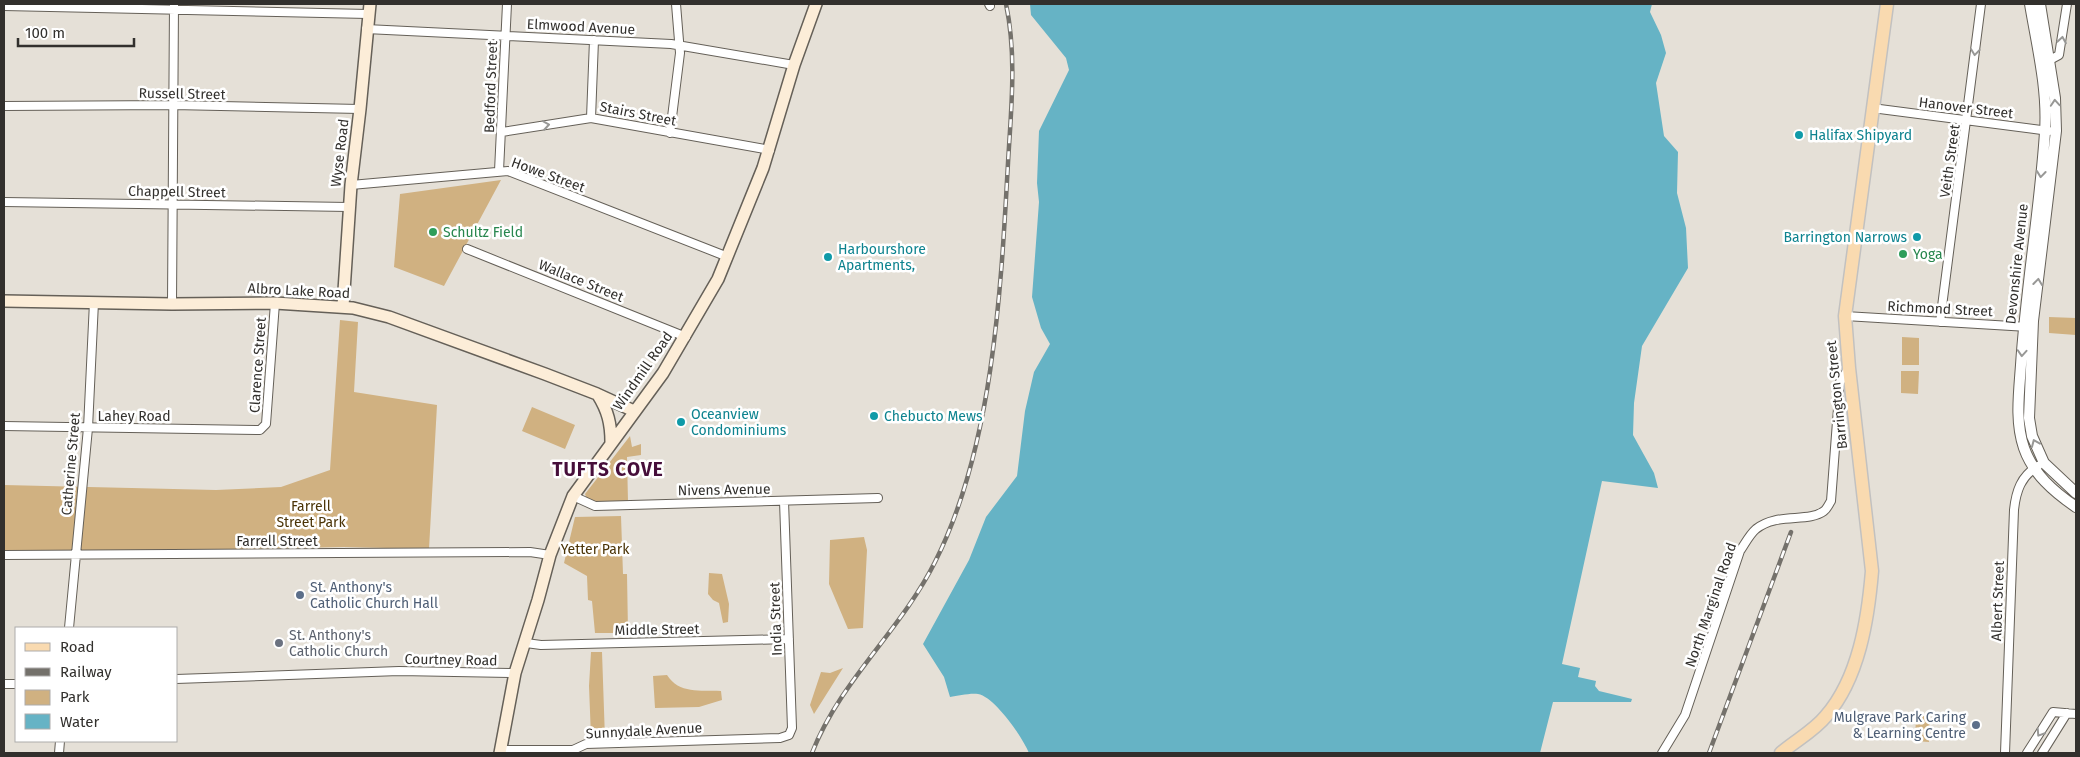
<svg xmlns="http://www.w3.org/2000/svg" width="2080" height="757" viewBox="0 0 2080 757" font-family="'Fira Sans',sans-serif">
	<style>
		.green { fill: #d0b181 }
		.water { fill: #66b3c5 }
		.lines { fill: none; stroke-linecap: round; stroke-linejoin: round }
		.minor-casing { stroke: #656058; stroke-width: 10 }
		.tertiary-casing { stroke: #656058; stroke-width: 12 }
		.secondary-casing { stroke: #656058; stroke-width: 14 }
		.primary-casing { stroke: #c2c1c0; stroke-width: 15 }
		.minor { stroke: #fff; stroke-width: 8 }
		.tertiary { stroke: #fff; stroke-width: 10 }
		.secondary { stroke: #fcedd8; stroke-width: 11 }
		.primary { stroke: #f9dab0; stroke-width: 12 }
		.rail-casing { stroke: #74716b; stroke-width: 4.5 }
		.rail { stroke: #fff; stroke-width: 2.5; stroke-dasharray: 8; stroke-linecap: butt }
		.oneway { stroke: #989896 }
		.culture-dot { fill: #0f9aa8; stroke: #fff; stroke-width: 2 }
		.leisure-dot { fill: #2e9e5b; stroke: #fff; stroke-width: 2 }
		.service-dot { fill: #5c6f8a; stroke: #fff; stroke-width: 2 }
		.worship-dot { fill: #6b7280; stroke: #fff; stroke-width: 2 }
		.labels { text-anchor: middle; dominant-baseline: central; stroke-width: 5; stroke-linejoin: round; paint-order: stroke }
		.street-label { font-size: 14px; fill: #32302d; stroke: #fff }
		.culture-label { font-size: 14px; fill: #0d838f; stroke: #fff; text-anchor: start }
		.leisure-label { font-size: 14px; fill: #27864d; stroke: #fff; text-anchor: start }
		.park-label { font-size: 14px; fill: #4b3407; stroke: #fff }
		.service-label { font-size: 14px; fill: #4e5e75; stroke: #fff; text-anchor: start }
		.worship-label { font-size: 14px; fill: #5b616d; stroke: #fff; text-anchor: start }
		.district-label { font-size: 19px; font-weight: bold; letter-spacing: 1px; fill: #460e3a; stroke: #fff }
	</style>
	<rect width="100%" height="100%" fill="#e5e0d7"/>
	<path class="green" d="M501,180L444,286L394,267L400,194Z
		M2049,317L2076,318V335L2049,333Z
		M340,320L358,322L354,392L437,405L429,549L344,547L4,554V485L216,490L281,487L330,470Z
		M1902,337L1919,338V365H1902Z
		M1901,371H1919L1918,394L1901,393Z
		M532,407L575,425L565,449L522,431Z
		M630,436L632,447L641,444V455L627,457L628,502L597,503L587,499L585,494Z
		M621,516L623,574H627L628,632L615,635V633H595L592,601L588,600L587,576L564,563L575,517Z
		M864,537L867,550L863,628L848,629L829,584L830,540Z
		M709,573L722,574L729,604L728,622L723,623L719,603L713,600L708,594Z
		M591,652H602L605,739L591,737L589,686Z
		M843,668L814,714L810,705L821,672L830,673Z
		M667,675C679,694 700,690 721,691L722,700L699,707L655,708L653,676Z
		M1916,716H1930L1929,742L1915,741Z"/>
	<path class="water" d="M1030,4H1652L1650,12L1661,35L1666,53L1656,83L1664,136L1678,152L1677,193L1686,228L1688,268L1642,346L1634,403L1633,435L1654,473L1658,488L1602,481L1562,664L1580,668L1578,677L1596,681L1595,686L1599,691L1628,698L1632,699L1631,702H1553L1540,753H1029C1023,738 995,697 978,694C969,693 958,696 950,697L944,677L923,644L969,560L986,517L1017,476L1025,411L1034,372L1050,344L1041,328L1032,297L1039,202L1037,183L1039,131L1069,70L1066,58L1031,15Z"/>
	<g class="lines">
		<defs>
			<path id="minor" d="M989,4L990,6
				M4,6L368,14
				M366,29L671,44L794,65
				M2046,62L2059,55L2067,4
				M4,106L173,105L360,109
				M1872,108L2049,131
				M591,118L594,40
				M502,132L591,118L770,150
				M670,133L680,53L676,4
				M499,171L507,4
				M351,185L508,171L728,257
				M4,202L349,207
				M467,249L686,337
				M172,304L174,4
				M1845,316L2028,327
				M1940,322L1981,4
				M4,426L260,430L266,424L275,303
				M573,496L595,506L878,498
				M4,555L530,552L550,555
				M69,628L88,428L94,302
				M526,643L541,645L789,639
				M176,679L399,671L515,673
				M4,684H16
				M500,750H573L586,744L780,738L789,735L792,728L784,501
				M59,753L60,741
				M1662,753L1685,715L1740,551C1745,544 1749,535 1756,529C1777,512 1808,523 1824,511C1827,509 1829,504 1831,501L1840,382L1849,368
				M2005,753L2014,510C2016,491 2021,476 2038,466
				M2027,753L2053,712L2076,714
				M2042,753L2067,713"/>
			<path id="tertiary" d="M2030,4C2037,46 2048,89 2045,132C2040,210 2026,287 2021,365C2019,393 2015,422 2024,448C2033,474 2054,492 2076,507
				M2040,4L2055,98L2056,131L2033,321L2029,418L2032,436L2044,463L2076,493"/>
			<path id="secondary" d="M4,301L172,304L275,303L353,308L389,317L545,374L597,394L634,411
				M343,306L351,185L360,109L370,4
				M598,395C608,411 611,424 611,442
				M500,753L515,673L538,600L550,555L573,496L663,373L718,279L763,168L794,65L816,4"/>
			<path id="primary" d="M1781,753C1796,740 1814,731 1826,716C1859,678 1868,619 1872,571L1849,368L1845,316L1887,4"/>
		</defs>
		<use href="#minor" class="minor-casing"/>
		<use href="#tertiary" class="tertiary-casing"/>
		<use href="#secondary" class="secondary-casing"/>
		<use href="#primary" class="primary-casing"/>
		<use href="#minor" class="minor"/>
		<use href="#tertiary" class="tertiary"/>
		<use href="#secondary" class="secondary"/>
		<use href="#primary" class="primary"/>
		<defs>
			<path id="rail" d="M812,753C840,681 901,630 935,562C993,447 1001,290 1008,163C1011,110 1017,56 1006,4
				M1709,753L1791,532"/>
		</defs>
		<use href="#rail" class="rail-casing"/>
		<use href="#rail" class="rail"/>
	</g>
	<defs><path id="oneway-chevron" d="M-2-3.5L2.5 0L-2 3.5" fill="none" stroke-width="1.6" stroke-linecap="round" stroke-linejoin="round" transform="scale(1.25)"/></defs>
	<g class="oneway">
		<use href="#oneway-chevron" transform="translate(2062 40) rotate(-81)"/>
		<use href="#oneway-chevron" transform="translate(1975 52) rotate(97)"/>
		<use href="#oneway-chevron" transform="translate(2055 103) rotate(-94)"/>
		<use href="#oneway-chevron" transform="translate(546 125) rotate(-9)"/>
		<use href="#oneway-chevron" transform="translate(2041 174) rotate(96)"/>
		<use href="#oneway-chevron" transform="translate(2038 282) rotate(-83)"/>
		<use href="#oneway-chevron" transform="translate(2022 353) rotate(94)"/>
		<use href="#oneway-chevron" transform="translate(2035 443) rotate(-113)"/>
		<use href="#oneway-chevron" transform="translate(2040 733) rotate(123)"/>
	</g>
	<g class="culture-dot">
		<circle cx="1799" cy="135" r="5"/>
		<circle cx="1917" cy="237" r="5"/>
		<circle cx="828" cy="257" r="5"/>
		<circle cx="874" cy="416" r="5"/>
		<circle cx="681" cy="422" r="5"/>
	</g>
	<g class="leisure-dot">
		<circle cx="433" cy="232" r="5"/>
		<circle cx="1903" cy="254" r="5"/>
	</g>
	<g class="service-dot">
		<circle cx="300" cy="595" r="5"/>
		<circle cx="1976" cy="725" r="5"/>
	</g>
	<circle class="worship-dot" cx="279" cy="643" r="5"/>
	<g class="labels">
		<g class="street-label">
			<text transform="translate(581 27) rotate(3)">Elmwood Avenue</text>
			<text transform="translate(491 87) rotate(-88)">Bedford Street</text>
			<text transform="translate(182 94) rotate(1)">Russell Street</text>
			<text transform="translate(1966 108) rotate(7)">Hanover Street</text>
			<text transform="translate(638 114) rotate(11)">Stairs Street</text>
			<text transform="translate(340 153) rotate(-83)">Wyse Road</text>
			<text transform="translate(1950 161) rotate(-82)">Veith Street</text>
			<text transform="translate(548 175) rotate(20)">Howe Street</text>
			<text transform="translate(177 192) rotate(1)">Chappell Street</text>
			<text transform="translate(2017 264) rotate(-84)">Devonshire Avenue</text>
			<text transform="translate(581 281) rotate(22)">Wallace Street</text>
			<text transform="translate(299 291) rotate(3)">Albro Lake Road</text>
			<text transform="translate(1940 309) rotate(3)">Richmond Street</text>
			<text transform="translate(258 365) rotate(-86)">Clarence Street</text>
			<text transform="translate(643 371) rotate(-55)">Windmill Road</text>
			<text transform="translate(1837 395) rotate(-96)">Barrington Street</text>
			<text x="134" y="416">Lahey Road</text>
			<text transform="translate(71 464) rotate(-85)">Catherine Street</text>
			<text transform="translate(724 490) rotate(-1)">Nivens Avenue</text>
			<text x="277" y="541">Farrell Street</text>
			<text transform="translate(1998 601) rotate(-88)">Albert Street</text>
			<text transform="translate(1711 605) rotate(-71)">North Marginal Road</text>
			<text transform="translate(776 619) rotate(-92)">India Street</text>
			<text transform="translate(657 630) rotate(-1)">Middle Street</text>
			<text transform="translate(451 660) rotate(1)">Courtney Road</text>
			<text transform="translate(644 731) rotate(-3)">Sunnydale Avenue</text>
		</g>
		<g class="culture-label">
			<text x="1809" y="135">Halifax Shipyard</text>
			<text x="1907" y="237" text-anchor="end">Barrington Narrows</text>
			<text x="838" y="249">Harbourshore<tspan x="838" dy="16">Apartments,</tspan></text>
			<text x="691" y="414">Oceanview<tspan x="691" dy="16">Condominiums</tspan></text>
			<text x="884" y="416">Chebucto Mews</text>
		</g>
		<g class="leisure-label">
			<text x="443" y="232">Schultz Field</text>
			<text x="1913" y="254">Yoga</text>
		</g>
		<g class="park-label">
			<text x="311" y="506">Farrell<tspan x="311" dy="16">Street Park</tspan></text>
			<text x="595" y="549">Yetter Park</text>
		</g>
		<g class="service-label">
			<text x="310" y="587">St. Anthony's<tspan x="310" dy="16">Catholic Church Hall</tspan></text>
			<text x="1966" y="717" text-anchor="end">Mulgrave Park Caring<tspan x="1966" dy="16">&amp; Learning Centre</tspan></text>
		</g>
		<g class="worship-label">
			<text x="289" y="635">St. Anthony's<tspan x="289" dy="16">Catholic Church</tspan></text>
		</g>
		<g class="district-label">
			<text x="608" y="469">TUFTS COVE</text>
		</g>
	</g>
	<rect width="2080" height="757" fill="none" stroke="#32302d" stroke-width="10"/>
	<rect x="15" y="627" width="162" height="115" fill="#ffffff" stroke="#adacab"/>
	<rect x="25" y="643" width="25" height="8" fill="#f9dab0" stroke="#adacab"/>
	<text x="60" y="652" font-size="15" fill="#32302d">Road</text>
	<rect x="25" y="668" width="25" height="8" fill="#74716b" stroke="#adacab"/>
	<text x="60" y="677" font-size="15" fill="#32302d">Railway</text>
	<rect x="25" y="690" width="25" height="15" fill="#d0b181" stroke="#adacab"/>
	<text x="60" y="702" font-size="15" fill="#32302d">Park</text>
	<rect x="25" y="714" width="25" height="15" fill="#66b3c5" stroke="#adacab"/>
	<text x="60" y="727" font-size="15" fill="#32302d">Water</text>
	<path d="M18 38v8h116v-8" fill="none" stroke="#32302d" stroke-width="2.5"/>
	<text x="25" y="38" font-size="15" fill="#32302d" stroke="#ffffff" stroke-width="4" paint-order="stroke">100 m</text>
</svg>
